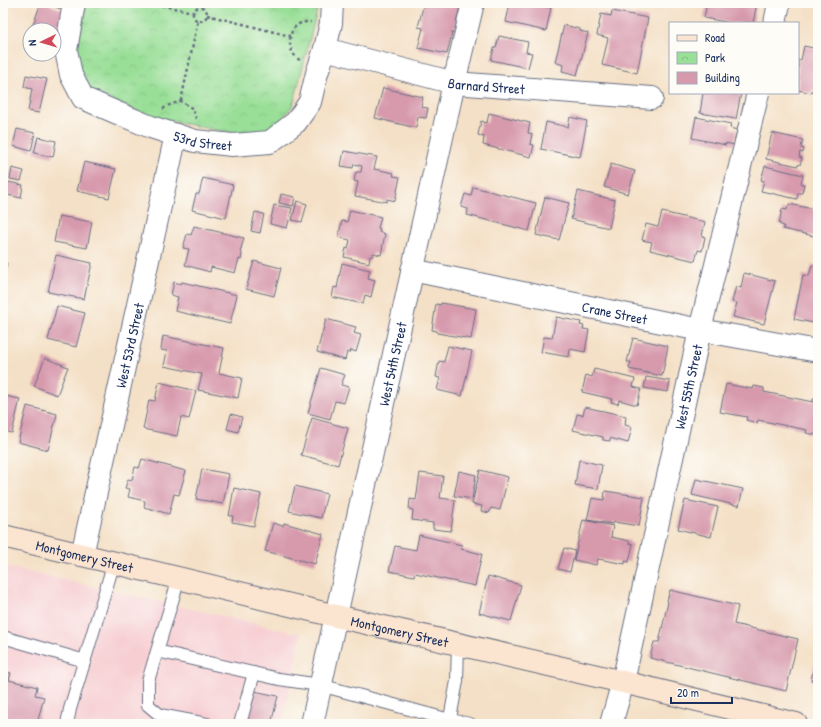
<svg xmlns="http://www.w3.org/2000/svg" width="821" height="727" viewBox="0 0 821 727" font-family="'Patrick Hand',sans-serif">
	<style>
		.built { fill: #f7cfd3 }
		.park { fill: url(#park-crowns); stroke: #5a877b }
		.building { fill: #d79aad }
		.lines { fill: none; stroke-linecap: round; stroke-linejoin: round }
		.lane-casing { stroke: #676d82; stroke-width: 14 }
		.street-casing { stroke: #676d82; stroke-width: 24 }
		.secondary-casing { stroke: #676d82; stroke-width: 24 }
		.path { stroke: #676d82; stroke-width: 2.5; stroke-dasharray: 3 3; stroke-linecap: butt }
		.lane { stroke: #fff; stroke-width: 12 }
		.street { stroke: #fff; stroke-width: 22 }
		.secondary { stroke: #fce5d0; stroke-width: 22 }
		.labels { text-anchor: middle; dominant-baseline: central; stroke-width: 3; stroke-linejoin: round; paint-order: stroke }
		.street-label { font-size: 14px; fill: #1b2f5e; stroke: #fdfcf7 }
	</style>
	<defs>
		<pattern id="park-crowns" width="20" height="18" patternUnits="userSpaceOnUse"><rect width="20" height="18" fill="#9adf98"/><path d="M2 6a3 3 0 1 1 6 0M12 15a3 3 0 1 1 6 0" fill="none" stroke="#84c085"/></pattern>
	</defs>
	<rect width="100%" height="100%" fill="#fdfcf7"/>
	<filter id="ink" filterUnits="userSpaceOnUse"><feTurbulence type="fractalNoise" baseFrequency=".025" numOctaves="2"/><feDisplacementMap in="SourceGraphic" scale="8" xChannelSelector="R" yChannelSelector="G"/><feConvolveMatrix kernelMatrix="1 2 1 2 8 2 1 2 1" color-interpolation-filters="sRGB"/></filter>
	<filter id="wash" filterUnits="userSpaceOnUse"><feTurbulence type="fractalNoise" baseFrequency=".012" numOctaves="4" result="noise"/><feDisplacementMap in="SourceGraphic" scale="16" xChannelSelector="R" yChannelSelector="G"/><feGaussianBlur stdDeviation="0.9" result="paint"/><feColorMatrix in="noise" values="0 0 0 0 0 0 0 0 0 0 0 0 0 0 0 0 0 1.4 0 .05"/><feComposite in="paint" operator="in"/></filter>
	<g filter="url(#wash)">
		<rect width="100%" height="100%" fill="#f4e0c6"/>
		<path class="built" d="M3,566L301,634L282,724H3Z"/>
		<path class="park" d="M87,3H319L293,105L277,126L256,133H231L152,117L90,91L80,73L76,51Z"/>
		<g id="blocks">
			<path class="building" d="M41,3H46L65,11L54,39V30H39L32,27Z
				M424,3H446L460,6L454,33H452L447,54L418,48L423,28L418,27Z
				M510,3H528L551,8L546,31L506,22Z
				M707,3H757L753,23H731L704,18Z
				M3,11H7L4,28H3Z
				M612,11L648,18L637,73L602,65L608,38L597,35L601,14L611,16Z
				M564,25L580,29V31L588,33L577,75L562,71L563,65L555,62Z
				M499,36L528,42L526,52L532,53L528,68L491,60L494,48H496Z
				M804,46L818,49V91L812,90L811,93L798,90V60H801Z
				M26,75L47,79L39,113L28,111L32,89L24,87Z
				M383,88L423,97L421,107L428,108L426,118L418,117L416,128L375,118Z
				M703,93H741L736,119L700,113Z
				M489,113L530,123L528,133L532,134L530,144L534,145L531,157L483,145L484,137L478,135L481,121L487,123Z
				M570,117L587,121L580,157L541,149L546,122L568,127Z
				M696,117L731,124L730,128L737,130L734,145L726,143V145L692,138Z
				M17,129L35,133L31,151L13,146Z
				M772,133L803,140L801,148L804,149L803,153L800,152L799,157L802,158L800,165L799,164L798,166L766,159Z
				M38,137L56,141L53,157L34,153Z
				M344,151L377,157L374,169L394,173L393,176L400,177L395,201L387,199V202L355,196L358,182L354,181L356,172H361L362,166L354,164L353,168L341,166Z
				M84,162L116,169L109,198L77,191Z
				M611,164L635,171L628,194L604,187Z
				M765,166L803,175L801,184H804L802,193H798L797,199L761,191L764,181L761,180Z
				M12,168L24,171L21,181L10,179Z
				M203,178L233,185L226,218L192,210L196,194H199Z
				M3,181L23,185L21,198L3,194Z
				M473,187L536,203L529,231L467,215L468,209L461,207L465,194L471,196Z
				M578,191L615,200L609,228L571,219Z
				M281,194L295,197L293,206L279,203Z
				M545,197L569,203L559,240L536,235Z
				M297,201L307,204L302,222L292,220Z
				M789,204L818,210V237L783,229L784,226L779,224L782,209L787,210Z
				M274,205L292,208L287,228L270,224Z
				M350,210L381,217L378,228L380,229L379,232L385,234L381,255L373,253V256H370L369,263L344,257L346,248L348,249L350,240L338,237L342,221L347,222Z
				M255,212L264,214L260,233L251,231Z
				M662,212L705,222L702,236L705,237L702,251L698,250L695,261L650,250L652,242L642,240L646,224L658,227Z
				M59,216L92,222L87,248L54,242Z
				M194,226L244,238L240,252L242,253L241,260L239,259L235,273L211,267L210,272L185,265L189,249L183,248L187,234L191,235Z
				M56,255L92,263L84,299L48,292Z
				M254,261L281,268L274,296L246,289Z
				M3,262L7,263L5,272H3Z
				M342,263L370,270L368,278L375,280L371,297L365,295L363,304L332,297L334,287L337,288Z
				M812,265L818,266V324L794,319L803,275L809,276Z
				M744,273L775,281L764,324L733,317L737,303L732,302L736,286L741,288Z
				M174,282L181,284L182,282L237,295L230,324L175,311L178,297L171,295Z
				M441,303L476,309L471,339L437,333V331L432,330L436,304L441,305Z
				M57,306L85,313L76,347L48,340Z
				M556,317L581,322L580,325L584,326L583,329L589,330L585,352L570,349L569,357L541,352L544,337L552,338Z
				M326,319L356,327L354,333L361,335L356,352L351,350L350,353L347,352L345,360L317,352Z
				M163,336L224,348L219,373L242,378L238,398L198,390L202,374L164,366L167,351L161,350Z
				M633,338L668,346L662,376L629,369L631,362H627Z
				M448,346L472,351L462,396L437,390L440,378L436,377L439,361L444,362Z
				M45,358L68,367L57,395L34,386Z
				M321,368L345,375L341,385L349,387L344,403L335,401L330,419L308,413Z
				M594,369L635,379L633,387L641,389L637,405L619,400L618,404L611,402L612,399L582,392L586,375L592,377Z
				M646,377L670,381L668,392L644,388Z
				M159,382L196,391L189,419L181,417L177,436L143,429L149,400L155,401Z
				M726,384L753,389L754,386L764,388V392L813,402V399L818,400V432L817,435L806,433L807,430L758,420L757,423L746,420L747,417L720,412Z
				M5,396L20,399L12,433L3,431V406Z
				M27,406L57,414L48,450L18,442Z
				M585,407L626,416L625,425L632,427L628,443L610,438V441L603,440V437L573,430L577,414L583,415Z
				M231,414L242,417L238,432L227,429Z
				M312,418L348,428L338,465L301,455Z
				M142,459L186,471L179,495L174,494L169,514L144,507L145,501L128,497L130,489L125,488L128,479L132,480L135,467L139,468Z
				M579,460L602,465L598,489L575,485Z
				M202,469L229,474L223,504L196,499Z
				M480,470L508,477L500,510L491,508L489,513L481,511L482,506L472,504Z
				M459,471L476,475L472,499L454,496Z
				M420,473L443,476L440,498L455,500L451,531L433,529V523L412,520L413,510L409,509L410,499L416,500Z
				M696,479L743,489L739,506L692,495Z
				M295,486L327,494L321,518L289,511Z
				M234,488L261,494L254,526L232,522L233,516H229Z
				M605,491L644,497L639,526L614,522L613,524L587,520L592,498L604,500Z
				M685,500L718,507L711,537L678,529Z
				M583,520L613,526L611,537L630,541L629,543L633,544L629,562L625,561V564L598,559L596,565L574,560Z
				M273,523L283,526L284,523L323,534L315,564L265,551Z
				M419,535L462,545L461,549L482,554L475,586L415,573L414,576L389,571L395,546L416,550Z
				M564,548L575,551L570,572L558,569Z
				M488,576L521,585L511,621L479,613Z
				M670,590L738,606L734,624L798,639L786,691L650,658L654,642H659L668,602L667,601Z
				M817,655H818V682L811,680Z
				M3,671L11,673L9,680L37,687L35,695L44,697L37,724H3Z
				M254,691L278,696L271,724H264L247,720Z"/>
		</g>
	</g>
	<g filter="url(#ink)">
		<use href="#blocks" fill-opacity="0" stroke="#676d82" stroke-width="1"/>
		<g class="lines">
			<defs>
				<path id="lane" d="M179,578L148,681V705L160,715L207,724
					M3,637L85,661
					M157,651L279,679L320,685L450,720L470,724
					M67,724L70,709L114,562
					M240,724L254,673
					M449,724L457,681L458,644"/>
				<g id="street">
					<path id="s1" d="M74,3L66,50L71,75L83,98L115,112L151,127L176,135L195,141L232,145L270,142L296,122L310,102L317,73L325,49L331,23L332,3"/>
					<path d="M775,23L779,3"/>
					<path id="s2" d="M325,49L454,83L652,98"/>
					<path id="s3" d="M412,270L700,330L818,351"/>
					<path id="s4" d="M82,555L176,135"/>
					<path id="s5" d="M312,724L454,83L473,3"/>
					<path id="s6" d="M611,724L623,682L700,330L758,93"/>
				</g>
				<g id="secondary">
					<path id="s7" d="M3,536L336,616L623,682L796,724"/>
				</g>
			</defs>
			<use href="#lane" class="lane-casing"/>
			<use href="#street" class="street-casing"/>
			<use href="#secondary" class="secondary-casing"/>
			<path class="path" d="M150,3L193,12
				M193 14a7 7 0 1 1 14 0a7 7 0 1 1-14 0Z
				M95,7L101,3
				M207,15L290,36
				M300,60C298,59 296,58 295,56C287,47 288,28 301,23C304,22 308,22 311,22
				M181,101L198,21
				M163,109L167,106L181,101L193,109L196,119"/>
			<use href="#lane" class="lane"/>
			<use href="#street" class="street"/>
			<use href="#secondary" class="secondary"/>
		</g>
	</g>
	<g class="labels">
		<g class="street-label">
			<text stroke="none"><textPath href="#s2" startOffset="166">Barnard Street</textPath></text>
			<text stroke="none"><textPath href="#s1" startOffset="227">53rd Street</textPath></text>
			<text stroke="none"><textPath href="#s3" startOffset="207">Crane Street</textPath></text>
			<text stroke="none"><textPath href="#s4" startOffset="215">West 53rd Street</textPath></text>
			<text stroke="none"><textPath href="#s5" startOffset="369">West 54th Street</textPath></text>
			<text stroke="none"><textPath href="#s6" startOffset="346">West 55th Street</textPath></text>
			<text stroke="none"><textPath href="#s7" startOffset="84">Montgomery Street</textPath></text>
			<text stroke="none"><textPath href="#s7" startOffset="408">Montgomery Street</textPath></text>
		</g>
	</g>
	<rect width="821" height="727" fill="none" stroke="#fdfcf7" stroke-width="16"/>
	<rect x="669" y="22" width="130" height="72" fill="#fdfcf7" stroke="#a3aaba"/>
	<rect x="677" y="35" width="20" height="6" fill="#fce5d0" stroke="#a3aaba"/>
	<text x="705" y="42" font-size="12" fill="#1b2f5e">Road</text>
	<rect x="677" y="52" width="20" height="12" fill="url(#park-crowns)" stroke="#a3aaba"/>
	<text x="705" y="62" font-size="12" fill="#1b2f5e">Park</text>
	<rect x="677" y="72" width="20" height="12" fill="#d79aad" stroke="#a3aaba"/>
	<text x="705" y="82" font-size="12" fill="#1b2f5e">Building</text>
	<g transform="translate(42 42) rotate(265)"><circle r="19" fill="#fdfcf7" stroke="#a3aaba"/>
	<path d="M0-3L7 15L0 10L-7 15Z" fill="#d1495b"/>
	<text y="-6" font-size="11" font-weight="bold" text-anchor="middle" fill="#1b2f5e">N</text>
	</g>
	<path d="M671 697v6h61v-6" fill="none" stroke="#1b2f5e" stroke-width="2"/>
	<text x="677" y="697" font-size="12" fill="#1b2f5e" stroke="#fdfcf7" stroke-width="3" paint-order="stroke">20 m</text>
</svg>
